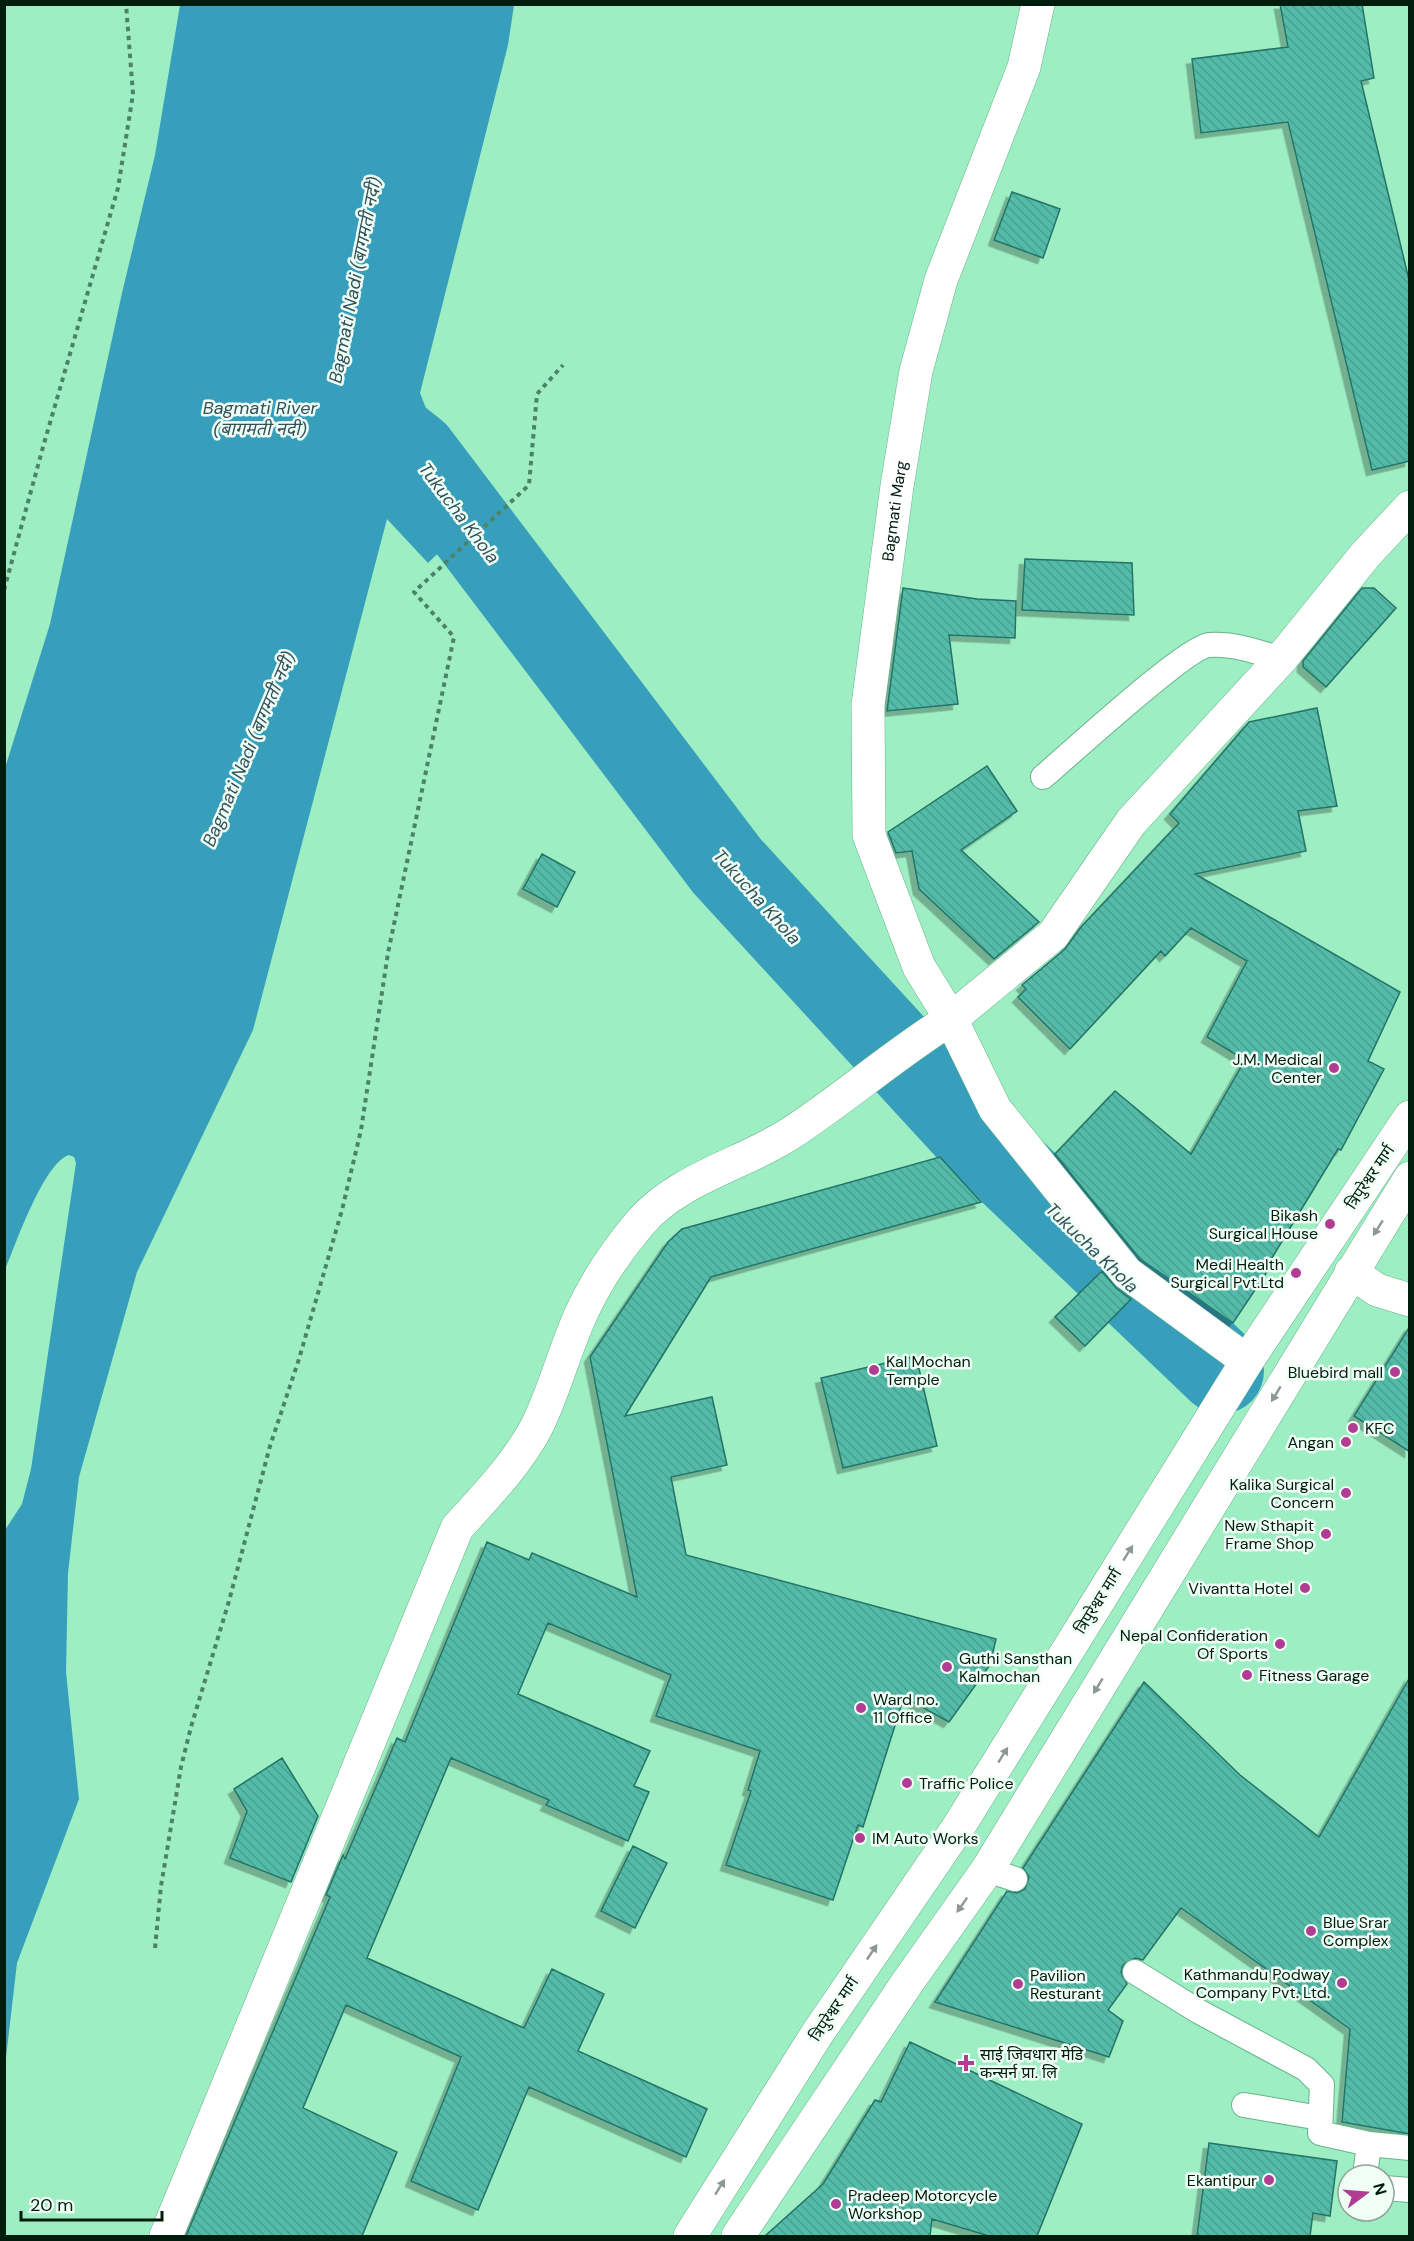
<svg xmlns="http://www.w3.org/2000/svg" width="1414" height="2241" viewBox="0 0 1414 2241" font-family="'DM Sans','Noto Sans Devanagari',sans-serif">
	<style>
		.water { fill: #379fbb }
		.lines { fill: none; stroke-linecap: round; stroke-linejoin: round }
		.river { stroke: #379fbb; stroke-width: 86 }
		.building { fill: url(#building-back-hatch); stroke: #237467; stroke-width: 1.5; filter: url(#shadow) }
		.lane-casing { stroke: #66b58c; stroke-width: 26 }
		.street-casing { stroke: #66b58c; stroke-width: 34 }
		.highway-casing { stroke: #66b58c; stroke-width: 34 }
		.path { stroke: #4c8265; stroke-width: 4; stroke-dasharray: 4.5 4.5; stroke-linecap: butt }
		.lane { stroke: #fff; stroke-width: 24 }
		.street { stroke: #fff; stroke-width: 33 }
		.highway { stroke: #fff; stroke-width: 33 }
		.oneway { fill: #8c9992 }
		.poi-dot { fill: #b23c93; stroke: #f0fff6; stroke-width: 2 }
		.labels { text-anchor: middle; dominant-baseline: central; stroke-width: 5; stroke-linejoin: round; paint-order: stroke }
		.street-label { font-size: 16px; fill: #001c0d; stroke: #f0fff6 }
		.poi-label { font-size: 16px; fill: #001c0d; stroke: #f0fff6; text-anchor: end }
		.water-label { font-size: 18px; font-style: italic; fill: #32505a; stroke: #f0fff6 }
	</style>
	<defs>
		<pattern id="building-back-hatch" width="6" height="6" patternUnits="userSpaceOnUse" patternTransform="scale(1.5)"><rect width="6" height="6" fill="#55bba9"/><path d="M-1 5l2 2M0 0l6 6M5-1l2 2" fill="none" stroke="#48a090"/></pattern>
		<filter id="shadow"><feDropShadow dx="-5.5" dy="5.5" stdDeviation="0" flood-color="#0004"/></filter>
	</defs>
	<rect width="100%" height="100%" fill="#9eeec3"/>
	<path class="water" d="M180,5H514L508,45L420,393L431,421L497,495L428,563L387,519L253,1030L137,1272L79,1477L68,1573L66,1672L79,1799L17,1963L5,2066V1530L22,1504L31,1469L76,1163L74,1157L69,1155C44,1162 15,1246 5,1270V768L50,624L122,293L155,155Z"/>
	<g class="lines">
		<path class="river" d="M391,435L415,454L727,866L977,1138L1221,1371"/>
	</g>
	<path class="building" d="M1280,4H1362L1374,78L1361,81L1410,284V461L1372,470L1288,122L1201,133L1192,59L1288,47Z
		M1012,192L1060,209L1043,258L994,240Z
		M1025,559L1132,563L1134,615L1022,610Z
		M903,588L977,599L1016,601L1015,638L949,635L958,704L887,711Z
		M1362,588H1374L1396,608L1326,687L1303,667V661Z
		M1317,708L1337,806L1298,811L1306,851L1195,874L1400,992L1368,1061L1384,1069L1341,1150L1338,1149L1270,1261L1273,1263L1233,1323L1140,1259L1055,1154L1115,1091L1191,1154L1245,1060L1207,1037L1247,961L1191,928L1165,956L1161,951L1070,1049L1018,997L1026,989L1022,985L1065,949L1081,927L1179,823L1170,814L1249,722Z
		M987,766L1017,811L961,850L1039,922L994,959L919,889L912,851L896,853L888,832Z
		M542,854L575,872L557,907L523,889Z
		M940,1157L981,1202L711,1277L625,1416L712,1397L727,1465L671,1477L686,1555L996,1639L990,1665L949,1722L904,1697L863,1827L858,1825L833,1900L726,1865L751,1791L748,1790L760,1751L656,1716L671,1675L548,1623L518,1694L650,1751L634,1786L649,1792L628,1841L546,1805L549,1800L451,1758L367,1958L524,2028L552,1969L604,1994L578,2051L707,2109L686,2157L529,2087L478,2210L411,2181L461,2057L346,2005L303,2108L397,2152L362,2236H186L330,1897L326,1895L343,1855L345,1859L397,1738L405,1742L487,1542L529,1560L532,1553L637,1597L590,1357L668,1242L682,1229Z
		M1102,1271L1116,1288L1131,1299L1085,1346L1055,1317Z
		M1410,1326V1452L1354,1416Z
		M916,1356L937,1446L843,1468L821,1378Z
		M1410,1677V2134L1342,2122L1350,2029L1181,1908L1143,1960L1135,1958L1123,1965L1121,1972L1127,1984L1108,2010L1123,2021L1109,2057L935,2002L1007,1891L1017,1893L1025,1889L1029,1877L1023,1868L1144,1682L1240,1775L1319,1837Z
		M282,1758L318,1816L291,1882L230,1858L247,1811L234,1789Z
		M633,1846L667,1863L635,1928L601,1911Z
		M910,2042L1082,2124L1037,2236H989L932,2219L930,2236H765L823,2184L875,2100L881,2102Z
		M1209,2143L1337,2161L1330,2216L1313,2213L1310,2236H1197Z"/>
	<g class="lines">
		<defs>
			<path id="lane" d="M1043,777C1068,756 1186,647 1209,645C1233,643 1258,652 1281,659
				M987,1870L1015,1879
				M1135,1972L1198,2011L1306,2069L1322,2085L1320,2133L1369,2144L1410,2148
				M1244,2105L1320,2118
				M1365,2175L1369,2144
				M1384,2188L1410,2190"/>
			<g id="street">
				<path d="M1351,1272L1377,1290L1410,1300"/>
				<path d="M1247,1361L1127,1273L995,1109L951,1019L1053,935L1131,822L1281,659L1366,554L1410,507"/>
				<path id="s1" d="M166,2236L457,1528C483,1499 517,1464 536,1428C554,1393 564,1351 581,1314C595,1283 618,1249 640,1223C678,1179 740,1165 788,1135C844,1099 894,1054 951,1019L919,967L869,835L868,705L897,486L916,371L941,280L1024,67L1038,4"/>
			</g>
			<path id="highway" d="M690,2236L817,2034L959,1826L1247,1361L1410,1117
				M738,2236L907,1983L987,1870L1410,1178"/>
		</defs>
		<use href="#lane" class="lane-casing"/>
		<use href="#street" class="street-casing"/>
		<use href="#highway" class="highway-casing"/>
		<path class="path" d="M4,590L43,447L118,188L133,94L126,4
			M155,1948L161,1886L181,1767L191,1727L229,1601L270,1446L299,1359L342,1210L361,1130L388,953L454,637L414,592L529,485L537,394L563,365"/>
		<use href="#lane" class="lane"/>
		<use href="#street" class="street"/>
		<use href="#highway" class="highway"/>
	</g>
	<defs><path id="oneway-solid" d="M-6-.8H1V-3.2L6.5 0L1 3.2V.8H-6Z" transform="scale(1.5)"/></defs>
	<g class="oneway">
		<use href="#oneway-solid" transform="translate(1378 1228) rotate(122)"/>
		<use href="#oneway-solid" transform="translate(1276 1394) rotate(121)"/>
		<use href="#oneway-solid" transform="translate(1128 1553) rotate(-58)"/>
		<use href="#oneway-solid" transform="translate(1098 1686) rotate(121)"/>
		<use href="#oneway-solid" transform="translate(1003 1755) rotate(-58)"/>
		<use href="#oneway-solid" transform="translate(962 1905) rotate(125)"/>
		<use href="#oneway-solid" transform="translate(872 1952) rotate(-56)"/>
		<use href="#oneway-solid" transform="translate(720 2187) rotate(-58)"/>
	</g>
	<g class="poi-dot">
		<circle cx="1334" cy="1068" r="6"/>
		<circle cx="1330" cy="1224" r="6"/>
		<circle cx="1296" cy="1273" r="6"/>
		<circle cx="874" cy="1370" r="6"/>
		<circle cx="1395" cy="1372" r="6"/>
		<circle cx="1353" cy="1428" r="6"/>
		<circle cx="1346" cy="1442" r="6"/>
		<circle cx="1346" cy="1493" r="6"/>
		<circle cx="1326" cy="1534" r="6"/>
		<circle cx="1305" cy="1588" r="6"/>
		<circle cx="1280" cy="1644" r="6"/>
		<circle cx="947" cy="1667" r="6"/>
		<circle cx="1247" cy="1675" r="6"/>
		<circle cx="861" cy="1708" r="6"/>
		<circle cx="907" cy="1783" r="6"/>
		<circle cx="860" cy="1838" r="6"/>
		<circle cx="1311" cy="1931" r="6"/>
		<circle cx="1342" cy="1983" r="6"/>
		<circle cx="1018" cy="1984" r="6"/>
		<path d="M963 2054h6v6h6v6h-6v6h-6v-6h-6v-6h6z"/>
		<circle cx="1269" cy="2180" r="6"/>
		<circle cx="836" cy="2204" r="6"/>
	</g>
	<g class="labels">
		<g class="street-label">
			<text stroke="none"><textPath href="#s1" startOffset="2026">Bagmati Marg</textPath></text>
			<text transform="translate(1370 1177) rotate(-56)">त्रिपुरेश्वर मार्ग</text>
			<text transform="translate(1098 1601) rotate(-58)">त्रिपुरेश्वर मार्ग</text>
			<text transform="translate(834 2009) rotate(-56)">त्रिपुरेश्वर मार्ग</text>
		</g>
		<g class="poi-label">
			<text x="1322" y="1059">J.M. Medical<tspan x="1322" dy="18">Center</tspan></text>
			<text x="1318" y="1215">Bikash<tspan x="1318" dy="18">Surgical House</tspan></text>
			<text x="1284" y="1264">Medi Health<tspan x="1284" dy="18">Surgical Pvt.Ltd</tspan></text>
			<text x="886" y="1361" text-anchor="start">Kal Mochan<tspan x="886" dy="18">Temple</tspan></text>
			<text x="1383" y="1372">Bluebird mall</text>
			<text x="1365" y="1428" text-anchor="start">KFC</text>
			<text x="1334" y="1442">Angan</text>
			<text x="1334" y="1484">Kalika Surgical<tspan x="1334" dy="18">Concern</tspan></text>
			<text x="1314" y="1525">New Sthapit<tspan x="1314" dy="18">Frame Shop</tspan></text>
			<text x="1293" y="1588">Vivantta Hotel</text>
			<text x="1268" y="1635">Nepal Confideration<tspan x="1268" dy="18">Of Sports</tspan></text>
			<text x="959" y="1658" text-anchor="start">Guthi Sansthan<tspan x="959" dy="18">Kalmochan</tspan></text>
			<text x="1259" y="1675" text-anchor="start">Fitness Garage</text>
			<text x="873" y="1699" text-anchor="start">Ward no.<tspan x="873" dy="18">11 Office</tspan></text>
			<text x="919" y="1783" text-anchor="start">Traffic Police</text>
			<text x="872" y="1838" text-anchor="start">IM Auto Works</text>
			<text x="1323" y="1922" text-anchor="start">Blue Srar<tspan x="1323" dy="18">Complex</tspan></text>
			<text x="1330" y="1974">Kathmandu Podway<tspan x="1330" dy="18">Company Pvt. Ltd.</tspan></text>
			<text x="1030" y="1975" text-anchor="start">Pavilion<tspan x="1030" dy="18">Resturant</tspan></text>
			<text x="980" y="2054" text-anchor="start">साई जिवधारा मेडि<tspan x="980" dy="18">कन्सर्न प्रा. लि</tspan></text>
			<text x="1257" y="2180">Ekantipur</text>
			<text x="848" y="2195" text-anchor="start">Pradeep Motorcycle<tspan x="848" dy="18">Workshop</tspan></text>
		</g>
		<g class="water-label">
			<text transform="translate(355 280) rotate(-79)">Bagmati Nadi (बागमती नदी)</text>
			<text x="260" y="408">Bagmati River<tspan x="260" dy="21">(बागमती नदी)</tspan></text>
			<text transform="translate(459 513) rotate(53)">Tukucha Khola</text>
			<text transform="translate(249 749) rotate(-67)">Bagmati Nadi (बागमती नदी)</text>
			<text transform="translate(757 897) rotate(48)">Tukucha Khola</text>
			<text transform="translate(1092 1248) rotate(44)">Tukucha Khola</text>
		</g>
	</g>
	<rect width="1414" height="2241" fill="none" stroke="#001c0d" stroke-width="12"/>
	<g transform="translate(1366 2193) rotate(74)"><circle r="28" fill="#f0fff6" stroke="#90a499" stroke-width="1.5"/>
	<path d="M0-4.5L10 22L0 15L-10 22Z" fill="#b23c93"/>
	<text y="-9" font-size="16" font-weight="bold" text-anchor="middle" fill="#001c0d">N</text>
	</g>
	<path d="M21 2211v9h141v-9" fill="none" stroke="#001c0d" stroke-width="3"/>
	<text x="30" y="2211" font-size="18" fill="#001c0d" stroke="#f0fff6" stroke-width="4.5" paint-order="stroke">20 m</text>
</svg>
